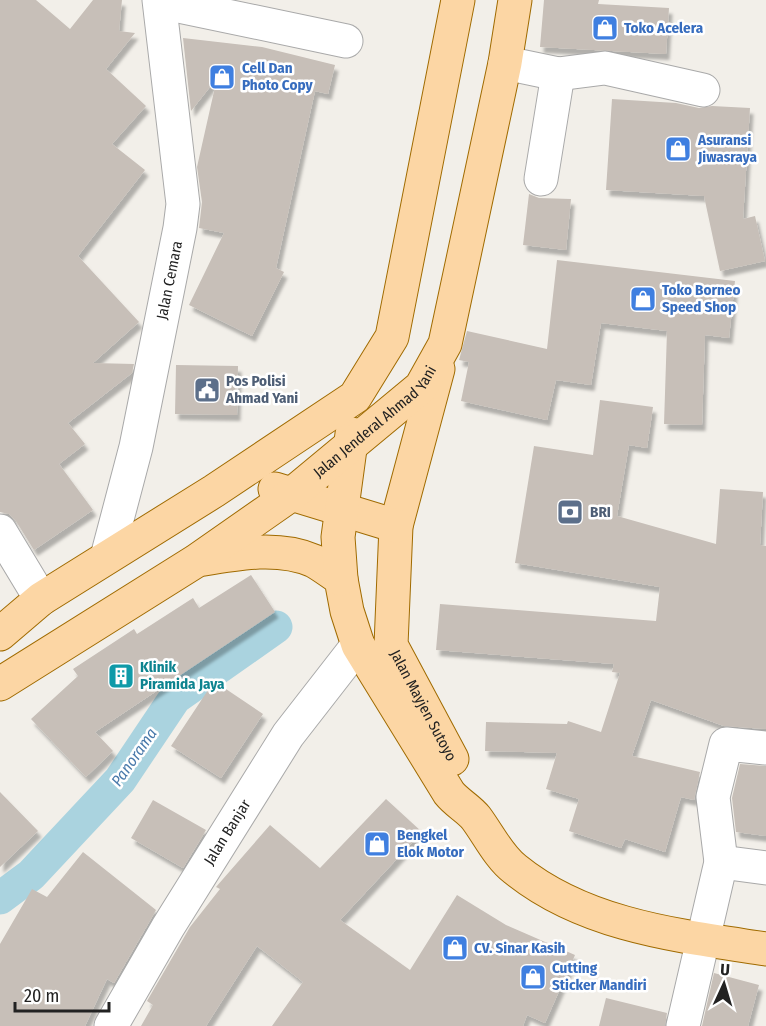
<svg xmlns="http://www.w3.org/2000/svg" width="766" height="1026" viewBox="0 0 766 1026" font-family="'Fira Sans Condensed',sans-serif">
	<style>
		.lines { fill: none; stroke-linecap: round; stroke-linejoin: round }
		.canal { stroke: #aad3df; stroke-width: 33 }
		.building { fill: #c7bfb8; filter: url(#shadow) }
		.minor-casing { stroke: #a9a9a9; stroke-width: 35 }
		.major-casing { stroke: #a06b00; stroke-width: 35 }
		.minor { stroke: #fff; stroke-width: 33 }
		.major { stroke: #fcd6a4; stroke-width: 33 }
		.labels { text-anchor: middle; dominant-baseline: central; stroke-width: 5; stroke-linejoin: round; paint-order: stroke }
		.shop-label { font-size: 15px; font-weight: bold; fill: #366cbe; stroke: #fff; text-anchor: start }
		.street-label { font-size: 15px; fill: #222; stroke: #fff }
		.service-label { font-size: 15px; font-weight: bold; fill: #4e5e75; stroke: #fff; text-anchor: start }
		.culture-label { font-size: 15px; font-weight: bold; fill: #0d838f; stroke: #fff; text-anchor: start }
		.water-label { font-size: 16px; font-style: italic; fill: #4a7aab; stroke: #fff }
	</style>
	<defs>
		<filter id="shadow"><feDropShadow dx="3.5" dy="6" stdDeviation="1.5" flood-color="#0004"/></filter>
	</defs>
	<rect width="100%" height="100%" fill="#f2efe9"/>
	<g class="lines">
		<path class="canal" d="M0,898L31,875L120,780L175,698L276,627"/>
	</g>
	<path class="building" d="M0,0H36L70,29L93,0H122L119,31L135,33L106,69L146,106L112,144L145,170L78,256L139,322L93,363L134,364L132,373L68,423L85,444L59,464L93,510L34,550L16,521L9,514L0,512Z
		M544,0H599L598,4L669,8L666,54L540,47Z
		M183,38L262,47L335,65L328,94L315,91L276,268L284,272L252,336L189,305L224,233L199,228L202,202L197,167L217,78L191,111Z
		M612,99L676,103L699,108L712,106L750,108L743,219L755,216L765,261L720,271L704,196L606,190Z
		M529,194L539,198L571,199L566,250L523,245Z
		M557,260L735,281L729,338L705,335L702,425L664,424L667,331L601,323L591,385L556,380L547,420L461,401L469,362L459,360L467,331L547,349Z
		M176,365L238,366L237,415L175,414Z
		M600,400L653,407L647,448L629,445L617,516L716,544L720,489L763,492L760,545L766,546V729L724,726L651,700L632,756L700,772L694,800L681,797L665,852L625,839L621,848L569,831L579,799L546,789L557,753L485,751L486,722L567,724L568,721L601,732L620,673L612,672L614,664L436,650L440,604L656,621L660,587L515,563L534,446L593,455Z
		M251,575L275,612L95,732L113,751L86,777L31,719L78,676L73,669L134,629L137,634L193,598L199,608Z
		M214,681L263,714L221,778L171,746Z
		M740,764L766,766V836L736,832L732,798Z
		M0,792L38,831L0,867Z
		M386,799L422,832L340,920L410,970L457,895L506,925L575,955L545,1023L527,1015L523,1026H272L303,982L257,946L206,1026H141L153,1005L147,1001L190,927L220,889L216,887L270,825L320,868Z
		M153,800L206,830L183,868L131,838Z
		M83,852L156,910L114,983L107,979L85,1026H0V944L32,889L47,897Z
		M714,973L759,985L748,1026H702Z
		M606,998L667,1013L665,1026H599Z"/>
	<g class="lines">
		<defs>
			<g id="minor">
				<path d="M160,2L346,41"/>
				<path d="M505,63L558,74L605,68L703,90"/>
				<path d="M541,179L558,74"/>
				<path d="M0,531L41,599"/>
				<path id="s1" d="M107,557L136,447L180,228L183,204L159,0"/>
				<path d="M721,862L766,868"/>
				<path id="s2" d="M111,1026L168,927L288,735L358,645"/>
				<path d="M683,1026L721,862L713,797L726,744L766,748"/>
			</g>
			<g id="major">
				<path id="s3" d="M438,369L396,526L391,645L452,759"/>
				<path d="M275,489L396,526"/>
				<path d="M204,559C239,553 280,546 314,561C323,566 332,573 341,579L347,611L358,645L449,793C457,803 469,809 476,818C488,834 499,857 515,869C585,926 680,936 766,949"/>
				<path d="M341,579L338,537L352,434"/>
				<path d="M0,634L41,599L214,491L355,397L392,337L458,0"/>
				<path id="s4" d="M0,684L196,561L292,494L421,387L445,344L505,63L515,0"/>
			</g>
		</defs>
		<use href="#minor" class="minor-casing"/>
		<use href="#major" class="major-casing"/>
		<use href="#minor" class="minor"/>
		<use href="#major" class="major"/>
	</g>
	<defs>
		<symbol id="shop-square" viewBox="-11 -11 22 22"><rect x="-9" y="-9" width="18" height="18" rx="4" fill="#3f7fe0" stroke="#fff"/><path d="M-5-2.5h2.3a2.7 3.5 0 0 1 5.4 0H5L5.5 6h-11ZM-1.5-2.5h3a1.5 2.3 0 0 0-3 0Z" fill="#fff"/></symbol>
		<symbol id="civic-square" viewBox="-11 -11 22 22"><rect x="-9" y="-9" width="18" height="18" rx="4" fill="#5c6f8a" stroke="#fff"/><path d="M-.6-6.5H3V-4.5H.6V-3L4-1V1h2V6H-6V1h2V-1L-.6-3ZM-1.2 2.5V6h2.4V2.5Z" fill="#fff"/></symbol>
		<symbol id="bank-square" viewBox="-11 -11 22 22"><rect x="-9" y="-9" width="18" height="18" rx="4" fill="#5c6f8a" stroke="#fff"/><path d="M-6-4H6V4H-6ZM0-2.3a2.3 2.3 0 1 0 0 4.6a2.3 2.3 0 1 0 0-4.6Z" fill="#fff"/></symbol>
		<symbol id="building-square" viewBox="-11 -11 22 22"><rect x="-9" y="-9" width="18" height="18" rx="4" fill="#0f9aa8" stroke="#fff"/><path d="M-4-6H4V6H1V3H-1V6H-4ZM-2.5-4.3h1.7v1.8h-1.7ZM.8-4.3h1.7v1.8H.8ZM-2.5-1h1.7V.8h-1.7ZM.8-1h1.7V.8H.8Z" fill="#fff"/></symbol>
	</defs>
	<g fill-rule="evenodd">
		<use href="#shop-square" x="590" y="13" width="30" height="30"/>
		<use href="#shop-square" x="207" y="62" width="30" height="30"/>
		<use href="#shop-square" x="663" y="134" width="30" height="30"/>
		<use href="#shop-square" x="628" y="284" width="30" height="30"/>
		<use href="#civic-square" x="192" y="375" width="30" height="30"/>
		<use href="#bank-square" x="555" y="497" width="30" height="30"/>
		<use href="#building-square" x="106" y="661" width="30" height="30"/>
		<use href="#shop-square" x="362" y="829" width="30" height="30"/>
		<use href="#shop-square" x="440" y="933" width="30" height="30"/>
		<use href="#shop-square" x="518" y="962" width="30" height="30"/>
	</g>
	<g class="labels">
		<g class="shop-label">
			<text x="624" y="28">Toko Acelera</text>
			<text x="242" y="68">Cell Dan<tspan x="242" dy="17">Photo Copy</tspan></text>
			<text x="698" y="140">Asuransi<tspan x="698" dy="17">Jiwasraya</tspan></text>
			<text x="662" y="290">Toko Borneo<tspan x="662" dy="17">Speed Shop</tspan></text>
			<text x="397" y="835">Bengkel<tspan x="397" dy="17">Elok Motor</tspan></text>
			<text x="474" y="948">CV. Sinar Kasih</text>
			<text x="552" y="968">Cutting<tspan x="552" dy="17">Sticker Mandiri</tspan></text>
		</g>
		<g class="street-label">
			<text stroke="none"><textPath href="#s1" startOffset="284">Jalan Cemara</textPath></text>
			<text stroke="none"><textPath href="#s4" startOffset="459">Jalan Jenderal Ahmad Yani</textPath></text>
			<text stroke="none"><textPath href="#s3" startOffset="350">Jalan Mayjen Sutoyo</textPath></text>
			<text stroke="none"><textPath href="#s2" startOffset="226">Jalan Banjar</textPath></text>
		</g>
		<g class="service-label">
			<text x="226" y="381">Pos Polisi<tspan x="226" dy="17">Ahmad Yani</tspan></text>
			<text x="590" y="512">BRI</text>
		</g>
		<g class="culture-label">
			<text x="140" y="667">Klinik<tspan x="140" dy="17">Piramida Jaya</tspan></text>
		</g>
		<g class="water-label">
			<text transform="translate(134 757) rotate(-55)">Panorama</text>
		</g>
	</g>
	<g transform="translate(724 984) rotate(4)" stroke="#ffffff" stroke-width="4.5" paint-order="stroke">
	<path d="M0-4.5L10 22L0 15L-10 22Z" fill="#222222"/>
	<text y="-9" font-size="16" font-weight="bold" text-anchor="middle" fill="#222222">U</text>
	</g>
	<path d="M15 1002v9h94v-9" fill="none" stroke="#222222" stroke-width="3"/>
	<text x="24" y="1002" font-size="18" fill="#222222" stroke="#ffffff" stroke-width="4.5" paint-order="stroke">20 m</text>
</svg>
